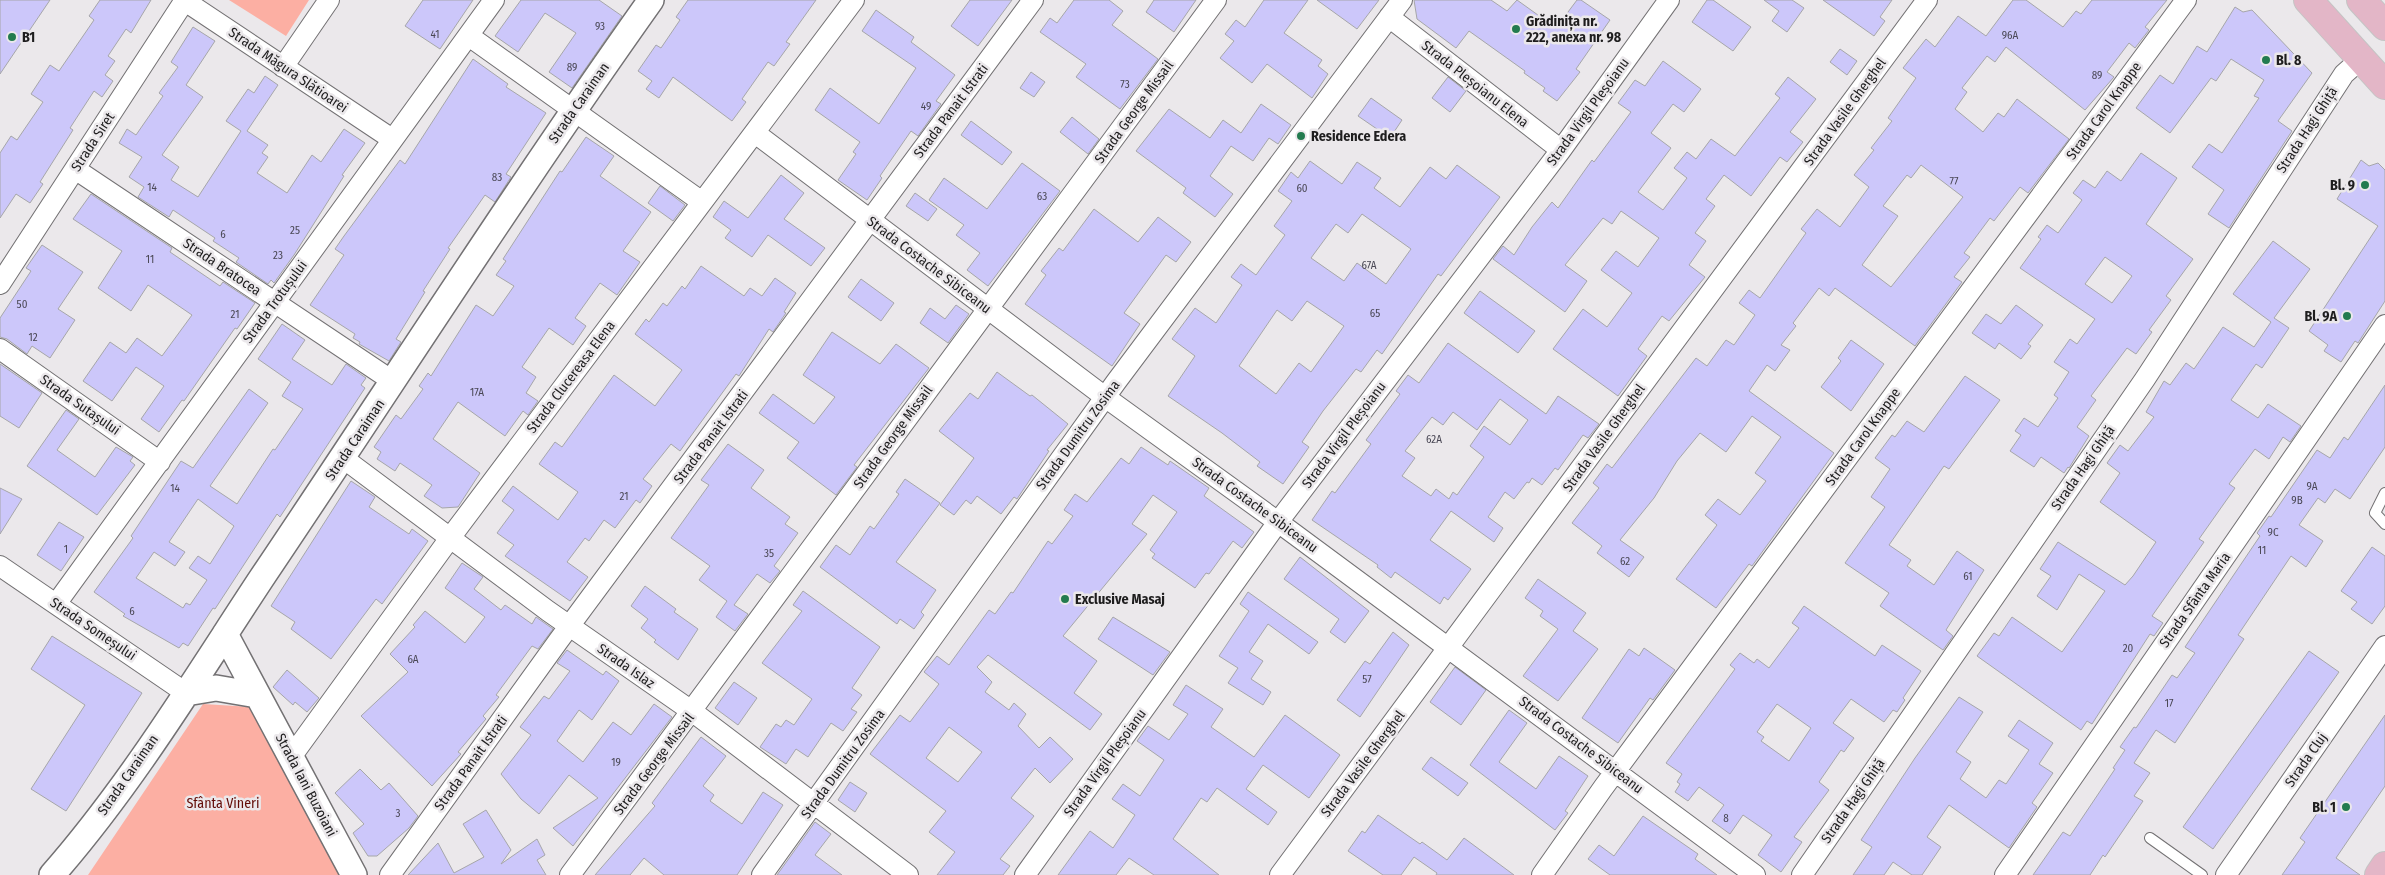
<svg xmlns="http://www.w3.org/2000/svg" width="2385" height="875" viewBox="0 0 2385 875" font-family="'Fira Sans Condensed',sans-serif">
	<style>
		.green { fill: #fcafa3 }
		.building { fill: #ccc7fa; stroke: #a6a6a9; fill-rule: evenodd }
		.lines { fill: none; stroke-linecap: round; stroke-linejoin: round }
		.service-casing { stroke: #737173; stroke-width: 12 }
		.minor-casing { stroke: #737173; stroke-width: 22 }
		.tertiary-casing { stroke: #737173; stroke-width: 28 }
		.primary-casing { stroke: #c4c4c4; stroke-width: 30 }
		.service { stroke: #fff; stroke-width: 10 }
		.minor { stroke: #fff; stroke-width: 20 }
		.tertiary { stroke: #fff; stroke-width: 25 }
		.primary { stroke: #e3b6c7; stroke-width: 28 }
		.poi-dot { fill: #237b4f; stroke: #ebe8eb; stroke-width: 2 }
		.labels { text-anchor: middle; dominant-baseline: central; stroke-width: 5; stroke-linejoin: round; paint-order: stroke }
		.number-label { font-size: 11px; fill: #4a4855 }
		.poi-label { font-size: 14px; font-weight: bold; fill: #1e1d1e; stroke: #ebe8eb; text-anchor: start }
		.street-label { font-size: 14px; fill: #1e1d1e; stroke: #ebe8eb }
		.park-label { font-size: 14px; fill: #620b06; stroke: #ebe8eb }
	</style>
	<rect width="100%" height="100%" fill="#ebe8eb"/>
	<path class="green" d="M229,0H309L286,36Z
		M203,704L252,707L343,875H88Z"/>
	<path class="building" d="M0,0H50L0,74Z
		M100,0H151L131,33L126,29L108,56L115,61L105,75L113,81L102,97L94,91L70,128L73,130L40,182L43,184L30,203L16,194L0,218V153L11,136L17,140L43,102L31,94L50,65L59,71L94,20L89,16Z
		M423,0H473L440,49L405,26Z
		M521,0H599L622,16L572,88L549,72L576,33L545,13L518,52L495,36Z
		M688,0H816L786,42L790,44L774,66L768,62L742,99L746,102L732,121L673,77L659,98L646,89L652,81L638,71L656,45L661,48L680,20L676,17Z
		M970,0H1012L978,46L951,26Z
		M1074,0H1109L1123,11L1112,25L1158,59L1120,109L1076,77L1086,64L1040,32L1050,18L1057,23Z
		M1154,0H1196L1174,32L1146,12Z
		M1264,0H1308L1284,33L1322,60L1318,66L1328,74L1312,98L1267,64L1252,83L1220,58L1234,41L1225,34L1236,20L1245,27Z
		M1317,0H1379L1357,29Z
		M1414,0H1491L1507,11L1517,0L1556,28L1577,0H1581L1610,20L1576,69L1580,72L1557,101L1543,91L1545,88L1524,73L1525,71L1469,31L1456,48L1417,19Z
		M1707,0H1713L1751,27L1733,51L1692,22Z
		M1764,0H1792L1804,8L1787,32L1772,21L1779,11Z
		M1823,0H1892L1880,17L1885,21L1874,36Z
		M2013,0H2026L2063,27L2076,11L2081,14L2092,0H2167L2145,27L2149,30L2135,48L2129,43L2107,72L2114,77L2085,110L2006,47L1995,62L1987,56L1962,88L1967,92L1955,109L1983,132L1998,113L2004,117L2017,99L2069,139L2028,193L2020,187L1994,221L1990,218L1964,253L1970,257L1954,277L1962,282L1915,346L1835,288L1829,296L1819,288L1793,323L1796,326L1781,345L1790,350L1775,371L1767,365L1749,391L1834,453L1752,566L1749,564L1716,608L1676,579L1717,525L1705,515L1718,499L1740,515L1766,481L1755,473L1781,437L1752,416L1726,452L1700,433L1677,461L1654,498L1620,540L1644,557L1629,577L1597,553L1602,546L1572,523L1599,488L1593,483L1607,464L1612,468L1696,358L1707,366L1726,340L1734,345L1755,315L1739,303L1749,290L1760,298L1806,233L1801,229L1817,209L1840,227L1869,187L1854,175L1874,150L1871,148L1892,121L1888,118L1916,78L1903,68L1926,39L1935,47L1958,16L1986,36ZM1921,165L1963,197L1891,287L1862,265L1898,216L1883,206L1907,175L1911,178Z
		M2235,7L2243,12L2252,10L2312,73L2278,121L2292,131L2229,228L2208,214L2224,190L2192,167L2209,144L2222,153L2259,98L2254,96L2264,80L2231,59L2216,81L2211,78L2170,133L2136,108L2160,75L2173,84L2197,46L2207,52Z
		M876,10L914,37L911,42L955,75L936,101L941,104L918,136L911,131L880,176L882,178L867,200L838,180L856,154L853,152L860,142L815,110L830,88L879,124L916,68L862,31Z
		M193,27L215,41L186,85L203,97L162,155L179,167L171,180L198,197L241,131L226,121L248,89L254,93L265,76L278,85L247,131L268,145L262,153L268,157L257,173L287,193L312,155L321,162L344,129L365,143L342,175L344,176L294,255L274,283L271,280L268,284L236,262L239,258L213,241L215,238L173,210L169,217L138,197L144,187L129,177L142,157L119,143L127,129L136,135L163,96L159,93L178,67L171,62Z
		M1840,49L1857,61L1847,75L1830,62Z
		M473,59L508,84L506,87L546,113L506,174L511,177L495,202L485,195L448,248L450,249L423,291L425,292L396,339L401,342L389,361L359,344L360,342L353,338L355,334L310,305L344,255L335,249L344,236L400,160L405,164Z
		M1663,61L1701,89L1684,112L1673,104L1651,133L1671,148L1638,192L1663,210L1687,178L1674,168L1687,152L1696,159L1711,139L1735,156L1780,98L1775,94L1788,77L1816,99L1790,132L1803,142L1787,162L1780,157L1751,196L1724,175L1706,199L1715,206L1695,233L1706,241L1689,265L1705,277L1669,321L1662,316L1638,349L1647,356L1618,396L1553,349L1583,309L1607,327L1632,293L1601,270L1616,251L1638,267L1659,238L1621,211L1612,224L1603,218L1565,265L1587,281L1565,312L1493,259L1503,246L1514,255L1532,227L1552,202L1558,208L1592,160L1594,162L1631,112L1618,103L1635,80L1645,86Z
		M1031,72L1045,82L1034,97L1020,88Z
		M1448,77L1466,91L1450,112L1432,98Z
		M1371,98L1402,120L1390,138L1358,116Z
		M1261,104L1291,125L1278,144L1269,138L1253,161L1231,146L1210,176L1233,194L1215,217L1183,193L1186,188L1136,151L1169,109L1210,138L1223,120L1241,133Z
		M1072,117L1099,139L1088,154L1060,132Z
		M971,121L1012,152L1002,165L961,135Z
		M586,137L614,156L600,176L651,212L623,251L640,262L617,295L600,283L575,318L586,326L573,345L549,328L522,367L536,377L526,393L538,401L528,415L523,411L505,436L458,402L433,439L480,473L458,507L442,508L424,496L432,485L400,463L395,471L377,459L381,452L374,447L396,415L401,419L423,389L419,386L428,373L431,376L476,305L493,316L514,286L496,275L506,261L503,259L560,171L562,172Z
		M2141,153L2177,178L2146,224L2193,259L2166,296L2171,300L2149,330L2152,332L2136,354L2127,348L2091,396L2096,400L2077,427L2089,436L2069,468L2068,467L2064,473L2041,457L2034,467L2010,451L2021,435L2015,431L2024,418L2038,427L2058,398L2054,395L2069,372L2054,362L2070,339L2077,344L2095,319L2020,268L2041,239L2038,237L2047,225L2058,233L2082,200L2073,193L2083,180L2095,188L2107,171L2121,181ZM2105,257L2132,276L2112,303L2085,284Z
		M2361,160L2369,166L2378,163L2385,170V301L2358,343L2355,341L2341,362L2324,351L2328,345L2309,331L2378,226L2337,199Z
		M1310,161L1342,184L1357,162L1381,178L1374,188L1400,207L1430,167L1446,179L1457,165L1500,197L1441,276L1438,274L1382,354L1377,350L1361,372L1356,369L1323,411L1302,442L1309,447L1283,484L1257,466L1260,462L1222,433L1168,396L1195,356L1172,339L1195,308L1216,323L1242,285L1231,277L1241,264L1256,275L1285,235L1274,226L1292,201L1278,191L1291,172L1298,178ZM1362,214L1411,249L1386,284L1357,263L1344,281L1311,258L1336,224L1348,233ZM1307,301L1344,326L1311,372L1299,363L1276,394L1239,366L1277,310L1292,321Z
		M1022,163L1060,191L988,286L967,270L980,253L956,235L964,225L929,200L944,178L987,209Z
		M781,175L804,193L784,219L825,248L811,266L768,235L752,257L725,238L731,230L713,217L724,201L748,218Z
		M660,186L685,205L673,221L648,203Z
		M915,193L937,209L928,221L906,206Z
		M91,194L172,248L170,252L220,286L223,282L255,303L237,329L235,328L184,401L182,400L159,432L141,419L164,386L136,367L112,401L83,381L110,342L126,353L137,338L162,356L192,315L148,285L131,311L98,288L122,251L73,219Z
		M1094,209L1138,242L1158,217L1191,242L1176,262L1166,255L1124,313L1140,324L1112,366L1025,304L1046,275L1041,271L1059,248L1063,251Z
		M2273,241L2310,269L2274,318L2289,328L2262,368L2256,364L2231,400L2258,418L2268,404L2301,426L2290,442L2283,437L2269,459L2255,449L2229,484L2235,488L2199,539L2204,542L2152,616L2163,623L2154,636L2150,634L2092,724L2087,721L2081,730L1977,656L1994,633L1999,636L2012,617L2062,652L2105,591L2079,574L2057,610L2037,596L2051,576L2040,569L2058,542L2125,585L2133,576L2156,542L2100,502L2120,473L2107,463L2120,445L2128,451L2154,417L2146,412L2164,381L2170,385L2186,363L2194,369L2223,327L2254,347L2271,322L2233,294Z
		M42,245L83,272L58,309L75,320L50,358L32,346L27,354L7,339L0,337V318L31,271L26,268Z
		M701,266L744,296L750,288L762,296L775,278L796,293L784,312L786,313L773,332L769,329L739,376L736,374L680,451L671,444L643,479L652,486L640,503L636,500L615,528L604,520L589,541L585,538L567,562L588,577L570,601L505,556L514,545L497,533L514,510L502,501L513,486L558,520L578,492L539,464L555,442L562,447L614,375L655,406L682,370L635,334L646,319L649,322L663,303L667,306L682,286L685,289Z
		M861,279L894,303L881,321L848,297Z
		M1480,291L1535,331L1518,353L1464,313Z
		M956,305L969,314L948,343L920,323L930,308L945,319Z
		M2016,305L2043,325L2028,344L2031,346L2021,359L1999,343L1995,349L1972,333L1986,314L2001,324Z
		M282,324L305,340L292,359L332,385L346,364L366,378L361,385L365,388L280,517L277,514L215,609L213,608L188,646L183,643L179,648L123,616L125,614L94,592L133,538L131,536L181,461L193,468L249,389L268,403L210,486L237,504L273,449L275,450L303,409L282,396L291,382L258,359ZM198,499L234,526L210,564L198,556L189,568L207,580L190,605L186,603L183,608L136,578L154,552L175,566L185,552L169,542Z
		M832,332L880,364L896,344L929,368L854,465L857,467L836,495L787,458L799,442L759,413L773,394L814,424L835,397L803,375Z
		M1851,340L1884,364L1851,411L1821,387L1841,361L1838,358Z
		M1448,343L1546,414L1558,396L1599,424L1588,438L1583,435L1558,470L1555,468L1542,485L1532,478L1529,483L1527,482L1514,499L1505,492L1488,517L1503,528L1494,542L1451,511L1430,540L1471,569L1448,600L1444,597L1440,604L1395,572L1391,578L1377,567L1378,565L1312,520L1332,491L1335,493L1371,444L1366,440L1400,394L1396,391L1408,375L1419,383ZM1500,399L1528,420L1510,445L1484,426L1470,446L1484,457L1457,495L1453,492L1449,499L1436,489L1431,496L1402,476L1415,458L1405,451L1432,417L1443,425L1453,412L1477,430Z
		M0,364L42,393L19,428L0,416Z
		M997,372L1030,396L1032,395L1068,424L1047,450L1049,451L1017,499L1014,497L1001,514L977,496L971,504L966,500L954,515L940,505L974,458L939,431L970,393L978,399Z
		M1965,376L2000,400L1949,469L1944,466L1889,545L1911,560L1907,566L1934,585L1957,551L1984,570L1946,630L1953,636L1943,650L1880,606L1889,593L1845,563L1885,507L1871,497L1890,469L1875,458L1892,435L1895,437L1907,421L1924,432Z
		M2385,385V447L2350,499L2335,489L2325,503L2318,498L2299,525L2323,541L2306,567L2291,556L2238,635L2244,639L2175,743L2156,730L2134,763L2150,773L2134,796L2143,801L2105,857L2103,855L2090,875H2033L2063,832L2070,836L2115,769L2113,768L2125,750L2120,747L2134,727L2136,728L2172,675L2177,678L2195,653L2185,647L2260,536L2257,533L2269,516L2271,517L2317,450L2330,458L2344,437L2348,440Z
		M66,410L79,419L57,450L95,477L116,447L133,457L130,461L135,465L97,515L27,466Z
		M728,444L764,470L751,488L790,517L785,524L798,533L774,566L780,571L770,583L757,574L734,605L748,614L735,631L716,617L727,601L699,580L710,566L671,538L709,485L701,480Z
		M1141,447L1168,465L1170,461L1209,488L1204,496L1254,532L1242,548L1233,541L1209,574L1206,573L1195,588L1152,558L1155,554L1150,550L1177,512L1153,495L1132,524L1147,534L1063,636L1097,661L1074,693L1102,714L1090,730L988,655L977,667L992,682L985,692L1009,710L1014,703L1026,714L1018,726L1039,748L1050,737L1073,759L1050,783L1035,768L1011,798L1034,816L1000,859L1010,866L1003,875H937L955,852L929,832L946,811L870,754L900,715L910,722L939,684L924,672L937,656L949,665L989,610L995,614L1011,592L1013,593L1048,541L1052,544L1073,516L1064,510L1075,494L1087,502L1121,458L1129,464ZM949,727L982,752L958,782L926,758Z
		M905,479L940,503L896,562L936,590L921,612L924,615L914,629L900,619L897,624L820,567L836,545L850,555L870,526L874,529L899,494L896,492Z
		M351,481L375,497L369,507L409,534L412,529L428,541L382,604L376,599L331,659L291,629L295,622L271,606Z
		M0,488L22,499L0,534Z
		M59,522L84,537L61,571L37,555Z
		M2372,547L2385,556V606L2372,624L2351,609L2357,602L2341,591Z
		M1300,557L1369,611L1345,643L1330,632L1339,619L1284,579Z
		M462,563L483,577L474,589L501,610L505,605L532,624L536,617L553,629L538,649L532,646L496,695L499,697L483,716L486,719L458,752L461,754L432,786L361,716L408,672L390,654L415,627L413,625L425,611L465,643L485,617L445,588Z
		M1538,579L1586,613L1573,631L1598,649L1558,701L1523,676L1558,629L1540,616L1543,611L1525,598Z
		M645,586L676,609L674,612L698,629L678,660L654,642L656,640L641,628L648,619L631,606Z
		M803,591L880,647L852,688L862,695L851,709L857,712L843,731L831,723L808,757L796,749L786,764L760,747L776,724L781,727L786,720L794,725L812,699L762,663L802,611L793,605Z
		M1248,592L1318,642L1309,654L1268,624L1249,652L1263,661L1251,679L1271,692L1263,705L1228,683L1238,668L1219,656L1249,611L1240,604Z
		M1804,606L1875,656L1882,645L1921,671L1903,698L1905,700L1897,712L1893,710L1884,722L1851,699L1833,723L1854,738L1844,752L1841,750L1819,782L1829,790L1794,837L1802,842L1781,872L1758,855L1772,835L1743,815L1730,834L1712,821L1724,805L1699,787L1688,801L1675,792L1680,784L1677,782L1682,774L1666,763L1735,669L1730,665L1740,653L1754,663L1757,659L1769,668L1799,628L1792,623ZM1777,704L1811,728L1789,761L1761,741L1764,737L1757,732Z
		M1113,617L1170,652L1153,675L1098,639Z
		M1393,632L1409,645L1360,717L1337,700L1365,661L1370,664Z
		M52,636L142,693L66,811L31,789L85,705L31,669Z
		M1644,648L1675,670L1653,700L1650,698L1618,743L1582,718L1629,649L1639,656Z
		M567,650L603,675L606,671L619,681L592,720L579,710L557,741L583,762L613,722L631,735L654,704L672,717L573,846L553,828L598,798L569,775L539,814L521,799L501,774L531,735L520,727L544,696L549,699L570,671L557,663Z
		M2309,651L2339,672L2213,849L2183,827Z
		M1455,667L1486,690L1461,725L1430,702Z
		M287,670L319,698L307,712L295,702L293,705L273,687Z
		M734,682L757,698L738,725L715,708Z
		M1186,685L1223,709L1211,727L1254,757L1285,715L1340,755L1309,798L1263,765L1246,789L1277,812L1268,825L1217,788L1207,802L1201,798L1173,839L1219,875H1154L1129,858L1116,875H1058L1090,831L1113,848L1135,815L1112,799L1123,784L1140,796L1164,760L1137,741L1148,726L1169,740L1188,714L1173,705Z
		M1959,697L1983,712L1956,752L1971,762L1960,779L1986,798L1999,780L2006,784L2029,750L2008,736L2019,720L2053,743L2039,764L2053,773L2032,803L2037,807L2009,848L1949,805L1927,837L1941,847L1922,875H1912L1893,862L1884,875H1853L1872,847L1861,840L1915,758Z
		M1509,710L1527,723L1499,762L1536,789L1559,756L1588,776L1565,811L1568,813L1555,830L1470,765Z
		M2385,715V786L2336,858L2360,875H2282L2305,842L2300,838Z
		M701,737L726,756L703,786L714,795L710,801L742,824L763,792L783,805L737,875H664L644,858L630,875H595L655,806L652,803Z
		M1431,757L1468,783L1458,796L1422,769Z
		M360,769L381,790L389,783L418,816L409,828L377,856H368L353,833L364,824L335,793Z
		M850,782L867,793L855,812L838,800Z
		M486,810L511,850L501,864L537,839L545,855L537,860L546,875H408L438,843L454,873L484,857L463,824Z
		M1378,815L1420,844L1422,842L1447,860L1464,838L1514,875H1436L1437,873L1414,857L1401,875H1383L1348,851L1362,831L1365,833Z
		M1643,816L1698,854L1695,859L1717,875H1610L1588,859L1599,845L1614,856Z
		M815,822L831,834L815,855L842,875H777Z"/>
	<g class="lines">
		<defs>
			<path id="service" d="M2385,493L2375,513L2385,524
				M2150,838L2202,875"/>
			<path id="minor" d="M185,1L392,139
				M1389,17L1561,150
				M469,36L702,202
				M283,67L329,0
				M755,133L1105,397L1278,522L1755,875
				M75,169L394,382
				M0,284L185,0
				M0,349L160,462
				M343,458L548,611L693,712L908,875
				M0,566L186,693
				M56,604L494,0
				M291,757L450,538L854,0
				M390,875L559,640L1033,0
				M570,875L1216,0
				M762,875L1116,382L1402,0
				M1025,875L1278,522L1561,150L1669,0
				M1280,875L1927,0
				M1542,875L1603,788L2186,0
				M1802,875L2145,379L2344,74L2361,59
				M2005,875L2385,325
				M2226,875L2385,646"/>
			<path id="tertiary" d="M225,634L354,875
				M186,693L216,688L257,695
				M52,875C131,785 195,679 261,579C391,386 516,190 651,0"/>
			<path id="primary" d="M2308,0L2385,85
				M2361,0L2385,26
				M2379,875L2385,866"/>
		</defs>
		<use href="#service" class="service-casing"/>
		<use href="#minor" class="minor-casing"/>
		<use href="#tertiary" class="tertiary-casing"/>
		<use href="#primary" class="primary-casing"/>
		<use href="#service" class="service"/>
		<use href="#minor" class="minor"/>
		<use href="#tertiary" class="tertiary"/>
		<use href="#primary" class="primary"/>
	</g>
	<g class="poi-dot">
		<circle cx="1516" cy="29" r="5"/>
		<circle cx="12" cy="37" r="5"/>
		<circle cx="2266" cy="60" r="5"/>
		<circle cx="1301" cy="136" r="5"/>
		<circle cx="2365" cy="185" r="5"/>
		<circle cx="2347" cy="316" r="5"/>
		<circle cx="1065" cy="599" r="5"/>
		<circle cx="2346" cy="807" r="5"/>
	</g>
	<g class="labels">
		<g class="number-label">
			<text x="600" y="26">93</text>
			<text x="435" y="34">41</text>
			<text x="2010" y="35">96A</text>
			<text x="572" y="67">89</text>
			<text x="2097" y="75">89</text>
			<text x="1125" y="84">73</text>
			<text x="926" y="106">49</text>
			<text x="497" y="177">83</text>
			<text x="1954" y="181">77</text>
			<text x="152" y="187">14</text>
			<text x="1302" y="188">60</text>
			<text x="1042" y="196">63</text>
			<text x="295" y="230">25</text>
			<text x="223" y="234">6</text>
			<text x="278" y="255">23</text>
			<text x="150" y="259">11</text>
			<text x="1369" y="265">67A</text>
			<text x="22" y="304">50</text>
			<text x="1375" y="313">65</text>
			<text x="235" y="314">21</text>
			<text x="33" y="337">12</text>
			<text x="477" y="392">17A</text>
			<text x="1434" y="439">62A</text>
			<text x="2312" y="486">9A</text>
			<text x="175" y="488">14</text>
			<text x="624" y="496">21</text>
			<text x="2297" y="500">9B</text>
			<text x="2273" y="532">9C</text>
			<text x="66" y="549">1</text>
			<text x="2262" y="550">11</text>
			<text x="769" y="553">35</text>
			<text x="1625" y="561">62</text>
			<text x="1968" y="576">61</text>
			<text x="132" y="611">6</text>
			<text x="2128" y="648">20</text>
			<text x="413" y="659">6A</text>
			<text x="1367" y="679">57</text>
			<text x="2169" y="703">17</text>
			<text x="616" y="762">19</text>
			<text x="398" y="813">3</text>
			<text x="1726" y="818">8</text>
		</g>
		<g class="poi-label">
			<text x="1526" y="21">Grădinița nr.<tspan x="1526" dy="16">222, anexa nr. 98</tspan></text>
			<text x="22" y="37">B1</text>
			<text x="2276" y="60">Bl. 8</text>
			<text x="1311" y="136">Residence Edera</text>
			<text x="2355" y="185" text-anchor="end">Bl. 9</text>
			<text x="2337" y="316" text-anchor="end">Bl. 9A</text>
			<text x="1075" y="599">Exclusive Masaj</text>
			<text x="2336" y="807" text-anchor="end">Bl. 1</text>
		</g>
		<g class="street-label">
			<text transform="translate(288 70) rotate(34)">Strada Măgura Slătioarei</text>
			<text transform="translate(1475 84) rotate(38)">Strada Pleșoianu Elena</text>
			<text transform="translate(579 103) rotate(-55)">Strada Caraiman</text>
			<text transform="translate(951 111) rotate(-53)">Strada Panait Istrati</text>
			<text transform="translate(2104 111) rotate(-54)">Strada Carol Knappe</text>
			<text transform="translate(1134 112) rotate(-54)">Strada George Missail</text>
			<text transform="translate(1588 112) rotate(-54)">Strada Virgil Pleșoianu</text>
			<text transform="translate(1845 112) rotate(-54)">Strada Vasile Gherghel</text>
			<text transform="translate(2307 130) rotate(-57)">Strada Hagi Ghiță</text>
			<text transform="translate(93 142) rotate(-57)">Strada Siret</text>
			<text transform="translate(929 265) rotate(37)">Strada Costache Sibiceanu</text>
			<text transform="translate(222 267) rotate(34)">Strada Bratocea</text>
			<text transform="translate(275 302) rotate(-54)">Strada Trotușului</text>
			<text transform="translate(571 377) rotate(-53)">Strada Clucereasa Elena</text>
			<text transform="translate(80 405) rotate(35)">Strada Sutașului</text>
			<text transform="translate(1078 435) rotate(-54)">Strada Dumitru Zosima</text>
			<text transform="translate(1344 435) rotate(-53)">Strada Virgil Pleșoianu</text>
			<text transform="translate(711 437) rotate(-53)">Strada Panait Istrati</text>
			<text transform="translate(893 437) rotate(-54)">Strada George Missail</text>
			<text transform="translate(1863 437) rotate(-54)">Strada Carol Knappe</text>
			<text transform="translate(1604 438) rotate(-54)">Strada Vasile Gherghel</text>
			<text transform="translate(355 440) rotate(-56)">Strada Caraiman</text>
			<text transform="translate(2083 468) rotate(-55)">Strada Hagi Ghiță</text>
			<text transform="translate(1255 505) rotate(36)">Strada Costache Sibiceanu</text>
			<text transform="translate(2195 600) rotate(-55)">Strada Sfânta Maria</text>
			<text transform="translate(93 629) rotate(34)">Strada Someșului</text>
			<text transform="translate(626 666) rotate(35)">Strada Islaz</text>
			<text transform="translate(1581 745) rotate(37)">Strada Costache Sibiceanu</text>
			<text transform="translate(2306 760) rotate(-55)">Strada Cluj</text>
			<text transform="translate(471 763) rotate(-54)">Strada Panait Istrati</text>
			<text transform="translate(1105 763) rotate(-54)">Strada Virgil Pleșoianu</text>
			<text transform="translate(654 764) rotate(-53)">Strada George Missail</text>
			<text transform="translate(843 764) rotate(-54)">Strada Dumitru Zosima</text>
			<text transform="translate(1363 764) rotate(-53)">Strada Vasile Gherghel</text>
			<text transform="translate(128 775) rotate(-55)">Strada Caraiman</text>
			<text transform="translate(306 785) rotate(62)">Strada Iani Buzoiani</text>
			<text transform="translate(1853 801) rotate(-55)">Strada Hagi Ghiță</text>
		</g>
		<g class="park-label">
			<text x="223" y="803">Sfânta Vineri</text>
		</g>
	</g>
</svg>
